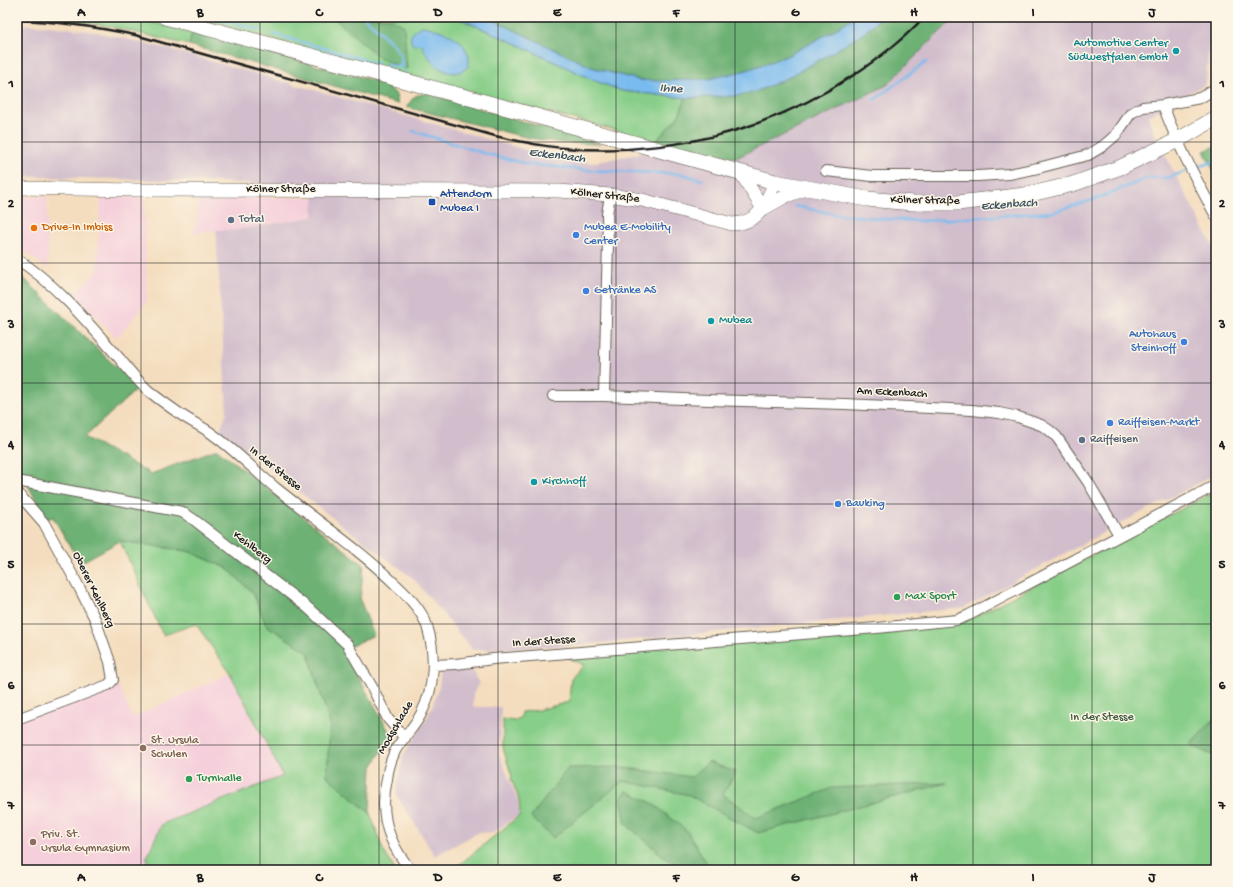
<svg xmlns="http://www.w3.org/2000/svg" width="1233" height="887" viewBox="0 0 1233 887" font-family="'Gochi Hand',sans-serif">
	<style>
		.built { fill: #f5cfdb }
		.industrial { fill: #d1bdcc }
		.green { fill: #87ce88; stroke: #527552 }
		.forest { fill: #6db174; stroke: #446648 }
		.water { fill: #7abbef; stroke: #4b6c86 }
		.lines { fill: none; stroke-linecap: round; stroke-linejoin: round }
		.stream { stroke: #7abbef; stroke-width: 2.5 }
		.minor-casing { stroke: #686055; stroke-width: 12 }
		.tertiary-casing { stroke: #686055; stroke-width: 14 }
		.secondary-casing { stroke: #686055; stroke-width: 16 }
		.minor { stroke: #fff; stroke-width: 10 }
		.tertiary { stroke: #fff; stroke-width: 13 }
		.secondary { stroke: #fff; stroke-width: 15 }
		.rail { stroke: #1c1c1c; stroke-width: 2.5 }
		.grid { fill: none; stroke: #1c1c1c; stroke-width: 1; stroke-opacity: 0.55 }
		.culture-dot { fill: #0f9aa8; stroke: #fcf5e5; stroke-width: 1.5 }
		.transit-dot { fill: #1a4fb4; stroke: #fcf5e5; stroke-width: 1.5 }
		.service-dot { fill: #5c6f8a; stroke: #fcf5e5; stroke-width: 1.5 }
		.food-dot { fill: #e8710a; stroke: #fcf5e5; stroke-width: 1.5 }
		.shop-dot { fill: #3f7fe0; stroke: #fcf5e5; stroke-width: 1.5 }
		.leisure-dot { fill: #2e9e5b; stroke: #fcf5e5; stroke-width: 1.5 }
		.education-dot { fill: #8d6e63; stroke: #fcf5e5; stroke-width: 1.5 }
		.labels { text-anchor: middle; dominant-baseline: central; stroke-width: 3; stroke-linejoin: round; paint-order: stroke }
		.culture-label { font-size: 12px; fill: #0d838f; stroke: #fcf5e5; text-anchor: start }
		.street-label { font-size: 12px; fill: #1c1c1c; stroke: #fcf5e5 }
		.transit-label { font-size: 12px; fill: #164399; stroke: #fcf5e5; text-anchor: start }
		.service-label { font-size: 12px; fill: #4e5e75; stroke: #fcf5e5; text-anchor: start }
		.food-label { font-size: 12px; fill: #c56008; stroke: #fcf5e5; text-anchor: start }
		.shop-label { font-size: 12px; fill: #366cbe; stroke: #fcf5e5; text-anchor: start }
		.leisure-label { font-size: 12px; fill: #27864d; stroke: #fcf5e5; text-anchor: start }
		.park-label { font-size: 12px; fill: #415a42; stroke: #fcf5e5 }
		.education-label { font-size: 12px; fill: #785e54; stroke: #fcf5e5; text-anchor: start }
		.water-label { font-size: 13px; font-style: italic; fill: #3d5466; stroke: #fcf5e5 }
		.neatline { fill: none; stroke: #1c1c1c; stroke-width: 1.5 }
		.grid-label { font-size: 13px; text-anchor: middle; font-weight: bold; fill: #1c1c1c }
	</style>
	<rect width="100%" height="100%" fill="#fcf5e5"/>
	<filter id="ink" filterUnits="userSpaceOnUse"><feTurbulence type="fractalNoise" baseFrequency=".025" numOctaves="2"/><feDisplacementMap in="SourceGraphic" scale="8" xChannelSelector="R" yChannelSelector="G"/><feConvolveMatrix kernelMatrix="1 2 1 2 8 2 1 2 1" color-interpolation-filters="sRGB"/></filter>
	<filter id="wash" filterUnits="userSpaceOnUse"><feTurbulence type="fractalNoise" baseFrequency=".012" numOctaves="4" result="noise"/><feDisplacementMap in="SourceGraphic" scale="16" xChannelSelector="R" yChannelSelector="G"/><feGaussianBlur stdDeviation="0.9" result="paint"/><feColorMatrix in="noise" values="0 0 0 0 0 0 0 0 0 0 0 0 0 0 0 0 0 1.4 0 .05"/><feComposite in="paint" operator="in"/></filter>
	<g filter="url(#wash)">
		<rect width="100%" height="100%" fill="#f4ddbe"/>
		<path class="built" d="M47,196L48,269L30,255L17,247V198Z
			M101,196L144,197L147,301L117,338L74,294L97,272Z
			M199,196L314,198L313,217L237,230L204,231L194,234Z
			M230,673L283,776L162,824L249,870H17V719L113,680L118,684L132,718Z"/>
		<path class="industrial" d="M955,17H1211L1206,84L1148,116L1154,134L1216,252V339L1214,344L1216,346V474L1125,521L964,608L580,645L473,650L413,578L351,532L220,430L227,412L216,230H237L313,217L315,185L17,176V24L50,26L96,32L165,48L544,155L592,163L646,152L736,158L887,85Z
			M466,667L473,672L479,684L473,694V707H501L499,754L518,801L519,815L492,833L479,832L435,856L396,794L403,755L425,722L432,707L439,687L441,671L444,669Z"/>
		<path class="green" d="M66,17H134L192,33L189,45L108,26L66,19Z
			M188,17H456L517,44L593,80L622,91L686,98L678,117L656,141Z
			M1216,491V870H703L622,799L626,824L668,860L694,870H453L520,815L519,799L511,778L512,777L503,748V719L514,721L521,717V712L538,710L569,702L571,678L584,665L565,656L966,621Z
			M120,541L188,551L227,568L253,593L266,625L308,652L330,724L327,776L370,813L383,850L395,870H148L147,856L162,824L283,776L230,673L196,624L163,635Z"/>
		<path class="forest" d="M333,17H388L404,26L407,69L381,59Z
			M487,17H854L831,32L787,56L747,70L709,79L659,81L639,80L619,75L591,67Z
			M881,17H955L887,85L736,158L656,141L678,117L686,98L736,96L755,92L785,79L830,54L864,33Z
			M192,33L383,83L396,94L398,104L189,45Z
			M426,93L600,144L562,143L529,138L406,107L415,96Z
			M1216,146V175L1204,151Z
			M17,272L138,388L85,437L151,474L217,449L364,565L360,600L374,635L343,650L391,735L372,767L370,813L327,776L330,724L308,652L266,625L253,593L227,568L188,551L120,541L80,563L53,517L47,519L23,477L17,476Z
			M1216,717V757L1190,745Z
			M708,762L736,772L723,794L756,818L832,788L947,783L758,833L689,795L623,781L553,838L531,817L568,768L618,767L692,777Z
			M627,791L652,803L687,831L711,870H694L668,860L626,824L621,798Z"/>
		<path class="water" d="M456,17H487L591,67L619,75L639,80L659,81L709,79L747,70L787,56L831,32L854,17H881L864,33L830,54L785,79L755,92L736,96L686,98L622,91L593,80L517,44Z
			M422,26C434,28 450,33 460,41C462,43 463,46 465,48C479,70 455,80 438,67C432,63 427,54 423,48L422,45L416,44L415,47C406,38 413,30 422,26Z"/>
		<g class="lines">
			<path class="stream" d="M210,17L260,30
				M364,17L394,45L400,54L404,73
				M273,34L379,64
				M386,64L395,67L403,65
				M874,100L926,62
				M413,131L483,153L527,164L584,170L682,174L702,180
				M1194,168L1216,161
				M795,206L834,214L883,219L922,221L1053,212L1093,200L1148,178H1168L1189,170"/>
		</g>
	</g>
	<g filter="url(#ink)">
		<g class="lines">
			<defs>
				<path id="minor" d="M1163,105C1177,144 1196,180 1216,216
					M826,171L872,176H978L1009,174L1038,168L1088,155L1103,146L1116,135L1131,113L1143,107L1163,105L1200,98L1216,88
					M17,259C56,284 89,324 120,359C129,370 139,383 150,392C160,400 170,407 180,414C190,421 201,426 211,433C235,450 255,471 277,489C317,521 359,549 395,584C408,596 422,610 427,626C436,654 435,688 421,714C414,728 402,738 395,751C391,760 388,769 387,779C379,813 388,844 411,870
					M553,396H604L608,242L607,214L610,195
					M604,396L709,400L845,404L972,410L999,413L1018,417L1041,425L1049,430L1056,436L1088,482L1119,535
					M17,481L182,512L193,519L307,607L347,644L372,687L388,719L405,738
					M17,492L44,523L80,589L95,619L110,662L113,680L108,685L17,719
					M433,665L456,664L493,659L877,628L957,620L969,615L1216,485"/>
				<path id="tertiary" d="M741,173L763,209
					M17,188L136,190L559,191L610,195L642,200L732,224C760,223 765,205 775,182
					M763,209L786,196L806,189"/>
				<path id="secondary" d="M165,17L507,108L775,182L867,199L913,203H957L1002,198L1031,194L1073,184L1121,167L1178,140L1216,118"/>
			</defs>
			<use href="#minor" class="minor-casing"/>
			<use href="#tertiary" class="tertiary-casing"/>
			<use href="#secondary" class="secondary-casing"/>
			<use href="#minor" class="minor"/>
			<use href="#tertiary" class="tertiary"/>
			<use href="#secondary" class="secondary"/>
			<path class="rail" d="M17,20C57,21 96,27 135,35L495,136C517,141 540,146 563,148C666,156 765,133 852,76C878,59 903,40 924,17"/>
		</g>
	</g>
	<path class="grid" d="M141,17V870M260,17V870M379,17V870M498,17V870M616,17V870M735,17V870M854,17V870M973,17V870M1092,17V870M17,142H1216M17,263H1216M17,383H1216M17,504H1216M17,624H1216M17,745H1216"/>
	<g class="culture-dot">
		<circle cx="1176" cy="51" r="4"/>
		<circle cx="711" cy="321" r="4"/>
		<circle cx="534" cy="482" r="4"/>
	</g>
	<rect class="transit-dot" x="428" y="198" width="8" height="8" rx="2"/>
	<g class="service-dot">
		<circle cx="231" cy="220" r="4"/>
		<circle cx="1082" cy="440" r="4"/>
	</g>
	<circle class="food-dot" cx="34" cy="228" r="4"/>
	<g class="shop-dot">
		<circle cx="576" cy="235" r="4"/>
		<circle cx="586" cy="291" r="4"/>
		<circle cx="1184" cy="342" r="4"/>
		<circle cx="1110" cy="423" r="4"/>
		<circle cx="838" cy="504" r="4"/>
	</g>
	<g class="leisure-dot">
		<circle cx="897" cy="597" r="4"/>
		<circle cx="189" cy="779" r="4"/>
	</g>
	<g class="education-dot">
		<circle cx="143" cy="748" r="4"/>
		<circle cx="33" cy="842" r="4"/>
	</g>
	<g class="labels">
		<g class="culture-label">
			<text x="1168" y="44" text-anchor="end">Automotive Center<tspan x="1168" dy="14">Südwestfalen GmbH</tspan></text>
			<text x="719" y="321">Mubea</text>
			<text x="542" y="482">Kirchhoff</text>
		</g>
		<g class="street-label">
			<text x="281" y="190">Kölner Straße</text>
			<text transform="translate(605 196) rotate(6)">Kölner Straße</text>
			<text transform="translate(925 201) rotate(1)">Kölner Straße</text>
			<text transform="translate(892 393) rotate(3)">Am Eckenbach</text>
			<text transform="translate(275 469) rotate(39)">In der Stesse</text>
			<text transform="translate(252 548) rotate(38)">Kehlberg</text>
			<text transform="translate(93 590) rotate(64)">Oberer Kehlberg</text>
			<text transform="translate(544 642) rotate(-4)">In der Stesse</text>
			<text transform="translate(396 728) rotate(-60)">Modschlade</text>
		</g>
		<g class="transit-label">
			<text x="440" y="195">Attendorn<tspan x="440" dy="14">Mubea I</tspan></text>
		</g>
		<g class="service-label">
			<text x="239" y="220">Total</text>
			<text x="1090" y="440">Raiffeisen</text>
		</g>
		<g class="food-label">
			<text x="42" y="228">Drive-In Imbiss</text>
		</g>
		<g class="shop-label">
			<text x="584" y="228">Mubea E-Mobility<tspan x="584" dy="14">Center</tspan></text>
			<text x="594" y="291">Getränke AS</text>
			<text x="1176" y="335" text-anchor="end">Autohaus<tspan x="1176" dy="14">Steinhoff</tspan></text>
			<text x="1118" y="423">Raiffeisen-Markt</text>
			<text x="846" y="504">Bauking</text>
		</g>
		<g class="leisure-label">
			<text x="905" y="597">Max Sport</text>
			<text x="197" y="779">Turnhalle</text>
		</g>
		<g class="park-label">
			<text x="1102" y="718">In der Stesse</text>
		</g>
		<g class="education-label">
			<text x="151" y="741">St. Ursula<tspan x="151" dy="14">Schulen</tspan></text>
			<text x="41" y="835">Priv. St.<tspan x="41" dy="14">Ursula Gymnasium</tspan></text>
		</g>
		<g class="water-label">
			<text transform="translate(671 89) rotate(4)">Ihne</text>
			<text transform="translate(557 156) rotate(7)">Eckenbach</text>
			<text transform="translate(1009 205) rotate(-4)">Eckenbach</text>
		</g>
	</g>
	<rect width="1233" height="887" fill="none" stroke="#fcf5e5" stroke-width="44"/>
	<rect x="22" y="22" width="1189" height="843" class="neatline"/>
	<g class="grid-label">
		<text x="81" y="16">A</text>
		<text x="200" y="16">B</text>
		<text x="319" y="16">C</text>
		<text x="438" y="16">D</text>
		<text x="557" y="16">E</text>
		<text x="676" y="16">F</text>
		<text x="795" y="16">G</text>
		<text x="914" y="16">H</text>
		<text x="1033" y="16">I</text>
		<text x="1152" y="16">J</text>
		<text x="11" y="87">1</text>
		<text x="1222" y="87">1</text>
		<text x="11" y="207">2</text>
		<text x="1222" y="207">2</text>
		<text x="11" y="328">3</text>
		<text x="1222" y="328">3</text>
		<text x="11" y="448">4</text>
		<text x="1222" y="448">4</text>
		<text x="11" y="568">5</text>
		<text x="1222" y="568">5</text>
		<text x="11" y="689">6</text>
		<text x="1222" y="689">6</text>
		<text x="11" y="809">7</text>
		<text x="1222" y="809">7</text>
		<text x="81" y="881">A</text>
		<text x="200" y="881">B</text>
		<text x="319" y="881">C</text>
		<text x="438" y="881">D</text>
		<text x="557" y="881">E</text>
		<text x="676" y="881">F</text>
		<text x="795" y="881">G</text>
		<text x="914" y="881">H</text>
		<text x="1033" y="881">I</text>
		<text x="1152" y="881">J</text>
	</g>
</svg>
